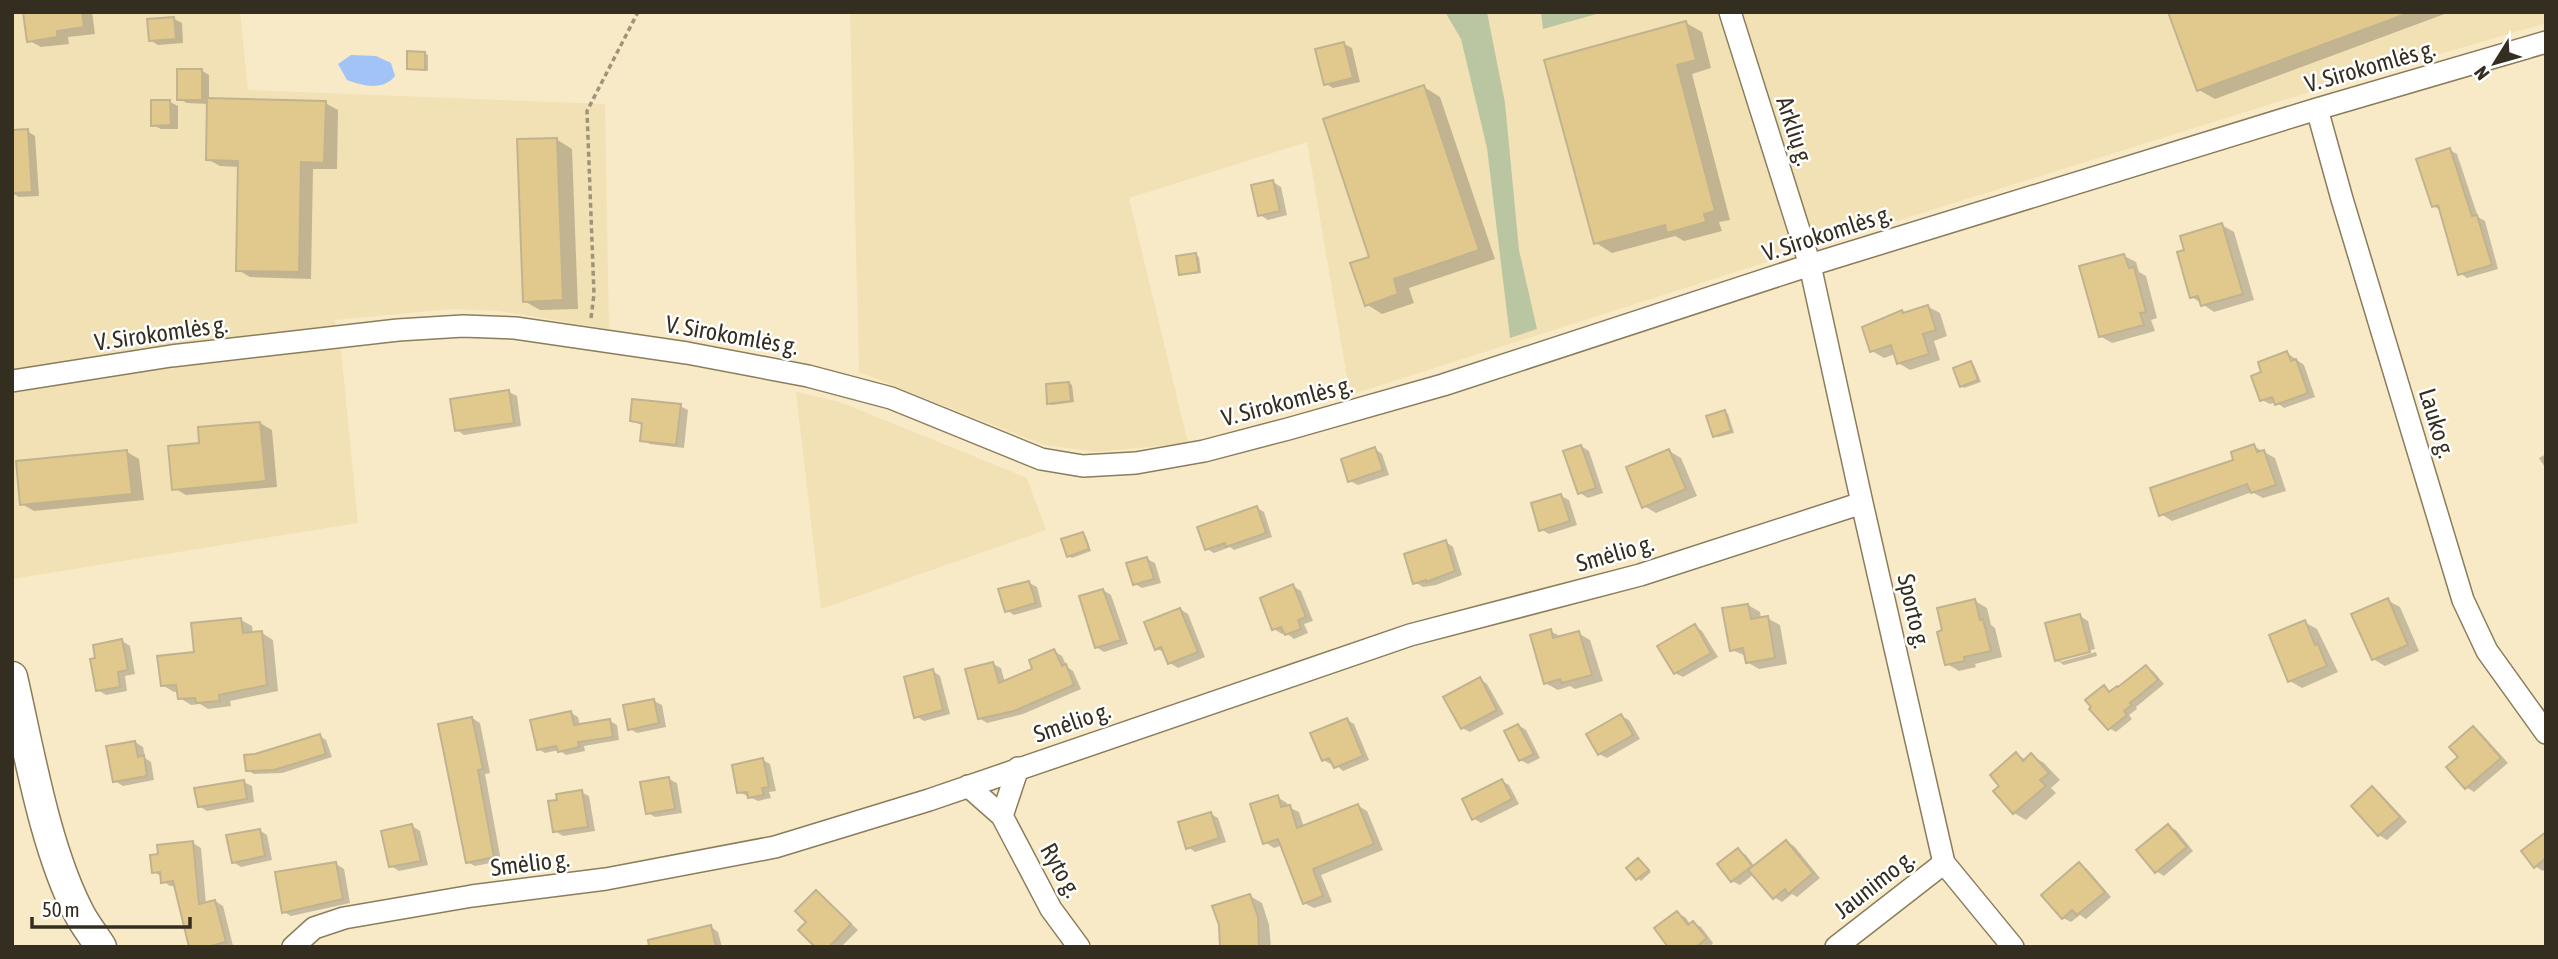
<svg xmlns="http://www.w3.org/2000/svg" width="2558" height="959" viewBox="0 0 2558 959" font-family="'Asap Condensed',sans-serif">
	<style>
		.built { fill: #f3e1b6 }
		.green { fill: #bac6a1 }
		.water { fill: #a1c3f6 }
		.shadow { fill: #0003 }
		.building { fill: #e1c98e; stroke: #c1b390; stroke-width: 2 }
		.lines { fill: none; stroke-linecap: round; stroke-linejoin: round }
		.street-casing { stroke: #8b7d5c; stroke-width: 24 }
		.secondary-casing { stroke: #8b7d5c; stroke-width: 33 }
		.path { stroke: #9e947a; stroke-width: 3.5; stroke-dasharray: 5 3.5; stroke-linecap: butt }
		.street { stroke: #fff; stroke-width: 21 }
		.secondary { stroke: #fff; stroke-width: 30 }
		.labels { text-anchor: middle; dominant-baseline: central; stroke-width: 5; stroke-linejoin: round; paint-order: stroke }
		.street-label { font-size: 24px; fill: #342e20; stroke: #fff }
	</style>
	<rect width="100%" height="100%" fill="#f8eac6"/>
	<path class="built" d="M12,12H240L248,90L605,104L609,329L498,311L452,309L335,320L341,350L358,523L12,579Z
		M850,12H2546V23L2310,92L1826,243L1350,395L1307,142L1129,198L1188,443L1097,452L1044,445L859,372Z
		M796,392L840,402L1027,478L1046,530L821,609Z"/>
	<path class="green" d="M1445,12H1487L1505,103L1519,250L1537,329L1510,338L1487,148L1461,39Z
		M1541,12H1604L1543,29Z"/>
	<path class="water" d="M351,55L376,56L391,63L395,76C383,91 363,86 347,80L338,64Z"/>
	<path class="shadow" d="M24,12H92L95,34L68,37L69,44L41,47L28,40Z
		M2170,12H2450L2215,99L2199,90Z
		M174,19L182,23L183,43L158,45L150,40Z
		M1686,23L1702,32L1711,68L1692,74L1730,220L1719,222L1722,231L1684,241L1675,236L1612,253L1596,243Z
		M1344,44L1352,48L1360,82L1333,88L1326,84Z
		M425,53L428,55V71L408,68Z
		M201,70L209,75V100L325,103L338,110L337,169H313L311,279L250,277L238,270L240,167L220,166L207,159L209,104L187,103L179,99Z
		M1424,87L1440,97L1495,259L1409,288L1414,303L1382,314L1366,304L1371,258Z
		M170,102L178,106V129H161L153,125Z
		M27,131L35,136L39,196L19,197L12,193V132Z
		M556,139L572,149L578,309L540,310L524,301Z
		M2450,150L2457,154L2478,217L2485,221L2498,269L2467,278L2460,273L2442,211L2433,206Z
		M1273,182L1281,187L1287,215L1268,220L1260,215Z
		M2222,225L2234,232L2254,300L2214,312L2192,297Z
		M1196,255L1199,257L1201,273L1184,275L1180,274Z
		M2124,256L2136,262L2139,272L2146,276L2157,318L2151,320L2155,331L2112,343L2100,336Z
		M1927,306L1940,313L1947,336L1934,341L1940,360L1910,370L1898,363L1895,354L1884,358L1872,351L1902,312L1905,314Z
		M2287,353L2304,365L2315,397L2284,408L2276,402L2270,404L2262,400L2264,373Z
		M1971,363L1974,365L1981,382L1964,388L1961,386Z
		M1069,383L1072,385L1074,402L1052,405L1049,403Z
		M509,392L517,396L521,426L464,435L457,430Z
		M680,406L688,410L684,448L650,444L642,440L644,426L632,421Z
		M1725,412L1728,414L1734,433L1718,437L1715,436Z
		M260,423L272,430L277,487L186,495L174,488L201,444Z
		M1581,446L1589,451L1603,493L1588,498L1580,493Z
		M2253,446L2275,458L2286,491L2263,498L2252,492L2172,521L2161,514Z
		M1375,449L1382,454L1389,475L1358,485L1350,481Z
		M1669,451L1681,458L1697,496L1656,513L1644,506Z
		M127,452L139,459L144,500L34,511L22,504Z
		M2546,454V469L2539,458Z
		M1561,496L1569,500L1577,525L1549,534L1541,529Z
		M1257,508L1264,512L1272,537L1234,550L1230,547L1214,553L1207,549Z
		M1083,534L1086,536L1091,551L1072,558L1069,556Z
		M1446,542L1453,547L1462,575L1436,585L1423,587L1415,582Z
		M1147,559L1155,563L1161,583L1142,588L1135,584Z
		M1029,583L1037,587L1042,607L1014,615L1006,610Z
		M1293,586L1301,591L1313,621L1304,624L1308,633L1294,639L1285,632L1282,634L1274,629Z
		M1103,590L1111,595L1128,644L1104,652L1096,647Z
		M2387,600L2400,607L2419,651L2385,666L2373,659Z
		M1975,601L1987,608L1991,625L1995,628L2002,657L1975,664L1976,667L1959,671L1947,664Z
		M1748,605L1760,612L1761,619L1767,618L1780,625L1787,664L1759,669L1747,662L1746,656L1732,650Z
		M1180,609L1188,614L1205,657L1178,668L1170,663L1165,652L1156,649Z
		M2080,616L2088,621L2095,649L2060,658V662L2096,652L2097,656L2064,665L2056,660Z
		M241,620L252,626L253,634L262,633L273,640L278,691L230,701L231,706L208,709L200,704L191,705L180,698L179,691L174,692L162,685L196,654Z
		M2304,622L2317,629L2338,672L2302,688L2290,681Z
		M1695,626L1702,631L1718,657L1683,677L1675,673Z
		M1550,631L1562,637L1578,633L1590,640L1603,681L1575,689L1570,686L1558,690L1545,683Z
		M122,641L130,646L135,674L125,676L127,691L106,695L98,690Z
		M1054,651L1062,656L1067,667L1073,671L1081,689L1023,714L987,723L979,718L993,664L1001,668L1005,683L1035,670Z
		M2146,667L2153,671L2164,684L2136,707L2137,709L2129,715L2132,719L2116,732L2109,728L2104,687L2111,693Z
		M933,671L940,676L950,714L924,721L916,716Z
		M1480,679L1487,684L1504,714L1470,732L1462,728Z
		M654,701L662,705L666,727L637,733L630,729Z
		M571,713L578,717L580,726L610,721L617,725L619,740L584,746L585,751L566,755L559,750L545,753L538,749Z
		M1621,716L1629,720L1640,739L1607,758L1599,754Z
		M472,718L480,723L490,773L485,774L501,861L475,866L467,862Z
		M1347,720L1354,724L1369,760L1343,771L1334,763L1331,764L1323,760Z
		M1518,725L1526,730L1540,758L1528,764L1520,760Z
		M2474,728L2481,733L2508,763L2474,792L2466,787Z
		M320,736L326,740L332,757L282,773L254,774L247,770Z
		M135,742L143,747L145,758L151,762L154,780L123,786L115,781Z
		M2016,754L2026,760L2032,756L2044,763L2060,780L2051,788L2056,793L2026,820L2014,813L1995,791L2001,786Z
		M763,760L770,764L776,791L769,792L771,798L758,801L739,792Z
		M669,779L677,783L682,813L655,817L648,813Z
		M1502,781L1509,785L1519,804L1481,823L1473,818Z
		M244,782L252,786L254,802L207,811L199,806Z
		M2373,788L2380,793L2407,822L2387,840L2379,835L2353,806Z
		M581,792L589,796L595,831L563,836L555,831Z
		M1277,797L1287,803L1288,807L1299,812L1304,827L1357,805L1367,811L1383,850L1321,875L1332,902L1314,908L1304,903L1283,845L1274,848L1265,842Z
		M1211,814L1218,818L1226,842L1195,852L1188,847Z
		M412,826L420,831L428,865L399,871L391,866Z
		M2168,826L2176,830L2193,851L2164,876L2156,871Z
		M259,830L267,835L272,860L241,867L233,862Z
		M2546,834V868L2543,871L2535,866Z
		M1786,842L1794,846L1820,878L1797,897L1792,894L1782,902L1774,897L1754,874L1740,885L1732,881L1738,850L1746,855L1755,867Z
		M193,843L201,848L206,904L215,901L223,906L233,946L191,947L176,886H170L163,881L162,877L154,872Z
		M1638,860L1651,872L1641,881L1628,868Z
		M336,864L344,869L350,903L291,916L284,912Z
		M2079,864L2087,869L2111,897L2086,919L2080,915L2071,922L2063,918Z
		M816,892L823,897L858,930L841,947H817L808,922Z
		M1250,896L1262,903L1269,925L1271,947H1222Z
		M1677,913L1685,917L1691,925L1693,923L1701,927L1713,943L1710,947H1664Z
		M711,927L718,932L722,947H678Z"/>
	<path class="building" d="M23,12H82L84,27L57,31V37L27,42Z
		M2168,12H2405L2406,14L2197,91Z
		M174,17L176,39L149,41L147,19Z
		M1686,21L1696,60L1677,65L1715,211L1704,214L1706,222L1667,233L1665,225L1594,244L1544,60Z
		M1344,42L1353,78L1324,85L1315,49Z
		M407,51L425,52V70L407,69Z
		M177,69H202V100H177Z
		M1424,85L1479,250L1394,279L1398,294L1365,306L1350,263L1369,257L1323,119Z
		M207,98L326,101L324,163L301,162L299,272L236,271L238,161L206,160Z
		M151,100H170L171,125L151,126Z
		M28,129L32,192L12,193V130Z
		M557,138L563,300L523,302L517,139Z
		M2450,148L2472,216L2477,215L2492,265L2458,275L2438,205L2432,207L2416,159Z
		M1273,180L1280,211L1258,216L1251,185Z
		M2222,223L2243,294L2201,306L2198,296L2190,298L2177,252L2184,250L2180,236Z
		M1196,253L1199,272L1179,275L1176,256Z
		M2124,254L2129,268L2134,267L2146,312L2140,313L2144,325L2099,337L2079,266Z
		M1928,305L1936,330L1923,334L1929,354L1897,364L1891,345L1870,352L1862,327L1902,310L1903,313Z
		M2287,351L2291,361L2296,359L2308,393L2275,405L2272,397L2260,401L2251,376L2261,372L2258,362Z
		M1971,361L1978,380L1960,387L1953,368Z
		M1069,382L1071,401L1047,404L1046,384Z
		M509,390L514,423L455,431L450,399Z
		M632,399L681,404L676,445L640,441L642,423L630,421Z
		M1725,410L1731,431L1713,437L1706,416Z
		M260,422L266,481L172,490L168,446L199,443L198,427Z
		M2254,444L2257,452L2264,450L2276,485L2251,493L2247,484L2159,516L2150,488L2233,460L2231,452Z
		M1581,445L1596,488L1578,494L1563,451Z
		M1375,447L1383,470L1348,482L1341,459Z
		M1669,449L1686,489L1642,508L1626,467Z
		M127,450L132,494L20,505L16,461Z
		M1561,494L1570,521L1539,531L1531,503Z
		M1257,506L1266,533L1226,547L1225,543L1205,550L1197,527Z
		M1083,532L1089,549L1067,557L1061,539Z
		M1446,540L1455,571L1426,582V580L1413,584L1404,554Z
		M1147,557L1154,579L1133,585L1126,563Z
		M1029,581L1036,603L1005,612L998,589Z
		M1293,584L1306,617L1298,620L1301,629L1285,635L1281,627L1272,630L1260,598Z
		M1103,589L1121,640L1095,648L1079,596Z
		M2388,598L2408,645L2372,660L2351,614Z
		M1975,599L1980,620L1983,619L1991,651L1964,657L1965,661L1945,665L1937,632L1942,630L1937,608Z
		M1748,604L1751,619L1768,616L1775,658L1746,663L1743,648L1730,651L1722,608Z
		M1180,608L1198,652L1168,664L1161,647L1155,650L1144,622Z
		M2080,614L2090,652L2055,661L2045,623Z
		M241,618L243,633L262,631L267,685L219,695L220,701L196,703L195,698L178,699L176,685L161,686L157,656L194,652L191,623Z
		M2305,620L2315,645L2318,644L2327,666L2288,682L2269,635Z
		M1695,624L1711,653L1674,674L1657,646Z
		M1551,629L1553,638L1579,631L1592,675L1562,683L1560,679L1544,684L1530,635Z
		M122,639L128,670L118,672L120,687L96,691L90,659L95,658L93,645Z
		M1054,649L1062,666L1066,664L1074,685L1014,711L978,719L965,669L993,662L999,683L1032,669L1029,660Z
		M2146,665L2158,680L2130,703L2132,705L2124,711L2127,715L2108,730L2089,709L2091,707L2085,700L2104,685L2109,692L2117,686L2118,687Z
		M933,669L943,710L914,718L904,677Z
		M1480,677L1497,710L1461,729L1443,697Z
		M654,699L659,723L628,730L623,705Z
		M571,711L574,725L610,719L613,737L578,742L579,747L558,752L556,746L537,750L530,720Z
		M1621,714L1633,735L1598,755L1586,734Z
		M472,717L483,769L478,770L494,857L466,863L438,724Z
		M1347,718L1363,756L1334,768L1329,758L1322,761L1310,733Z
		M1518,724L1534,754L1519,761L1504,731Z
		M2473,726L2501,758L2465,789L2446,767L2458,757L2449,747Z
		M320,734L326,754L274,770L246,771L244,755L255,754Z
		M135,741L138,757L144,755L147,776L113,782L106,746Z
		M2016,752L2023,761L2031,753L2049,773L2040,780L2046,786L2013,814L1993,791L1999,786L1990,775Z
		M763,758L769,787L762,788L764,795L748,798L747,792L737,793L732,765Z
		M669,777L675,809L646,814L640,782Z
		M1502,779L1512,799L1472,820L1462,799Z
		M244,780L247,799L198,807L194,788Z
		M2372,786L2400,817L2378,836L2351,806Z
		M582,790L588,827L553,832L548,801L557,800L556,794Z
		M1278,795L1281,807L1290,805L1297,828L1358,804L1374,844L1313,869L1323,896L1303,904L1278,839L1263,844L1250,804Z
		M1211,812L1219,838L1186,849L1178,822Z
		M412,824L421,861L389,867L381,831Z
		M2168,824L2187,847L2155,873L2136,850Z
		M260,829L265,856L232,863L226,835Z
		M2546,832V858L2534,868L2521,851Z
		M1786,840L1813,873L1788,894L1785,889L1773,899L1748,870Z
		M193,841L199,904L215,900L226,942L207,947H189L173,881L161,883L160,872L152,873L150,855L158,854L157,845Z
		M1738,848L1752,866L1731,882L1717,864Z
		M1638,858L1649,870L1636,880L1626,868Z
		M336,862L343,899L282,913L275,872Z
		M2079,862L2105,892L2077,915L2072,910L2062,919L2041,895Z
		M816,890L851,924L829,947H815L798,930L806,922L795,911Z
		M1250,894L1258,917L1259,947H1220L1219,925L1212,906Z
		M1677,911L1688,925L1693,921L1707,938L1696,947H1668L1654,928Z
		M711,925L716,947H649L648,940Z"/>
	<g class="lines">
		<defs>
			<path id="street" d="M1730,12L1810,265L1862,503L1944,863L2013,947
				M2317,109L2342,199L2463,600L2487,651L2546,733
				M12,381L171,356L398,330L463,326L515,328L687,353L808,376L891,398L1041,459L1083,466L1136,463L1204,451L1288,429L1443,385L1810,265L2317,109L2546,42
				M1018,768L1002,816L1051,909L1079,947
				M968,786L1002,816
				M293,947L314,928L344,918L472,896L606,879L775,847L929,800L1410,635L1640,575L1862,503
				M1836,947L1944,863"/>
			<path id="secondary" d="M12,677C29,751 45,849 80,915C86,926 94,936 101,947"/>
		</defs>
		<use href="#street" class="street-casing"/>
		<use href="#secondary" class="secondary-casing"/>
		<path class="path" d="M591,318L594,294L587,111L638,12"/>
		<use href="#street" class="street"/>
		<use href="#secondary" class="secondary"/>
	</g>
	<g class="labels">
		<g class="street-label">
			<text transform="translate(2370 66) rotate(-16)">V. Sirokomlės g.</text>
			<text transform="translate(1795 131) rotate(72)">Arklių g.</text>
			<text transform="translate(1827 233) rotate(-18)">V. Sirokomlės g.</text>
			<text transform="translate(161 333) rotate(-8)">V. Sirokomlės g.</text>
			<text transform="translate(732 335) rotate(10)">V. Sirokomlės g.</text>
			<text transform="translate(1287 401) rotate(-15)">V. Sirokomlės g.</text>
			<text transform="translate(2437 423) rotate(73)">Lauko g.</text>
			<text transform="translate(1615 553) rotate(-16)">Smėlio g.</text>
			<text transform="translate(1914 611) rotate(77)">Sporto g.</text>
			<text transform="translate(1072 722) rotate(-19)">Smėlio g.</text>
			<text transform="translate(530 863) rotate(-7)">Smėlio g.</text>
			<text transform="translate(1061 870) rotate(61)">Ryto g.</text>
			<text transform="translate(1874 884) rotate(-38)">Jaunimo g.</text>
		</g>
	</g>
	<rect width="2558" height="959" fill="none" stroke="#342e20" stroke-width="28"/>
	<g transform="translate(2495 63) rotate(233)" stroke="#ffffff" stroke-width="5" paint-order="stroke">
	<path d="M0-5L12 26L0 18L-12 26Z" fill="#342e20"/>
	<text y="-10" font-size="19" font-weight="bold" text-anchor="middle" fill="#342e20">N</text>
	</g>
	<path d="M32 917v10h158v-10" fill="none" stroke="#342e20" stroke-width="3.5"/>
	<text x="42" y="917" font-size="21" fill="#342e20" stroke="#ffffff" stroke-width="5" paint-order="stroke">50 m</text>
</svg>
